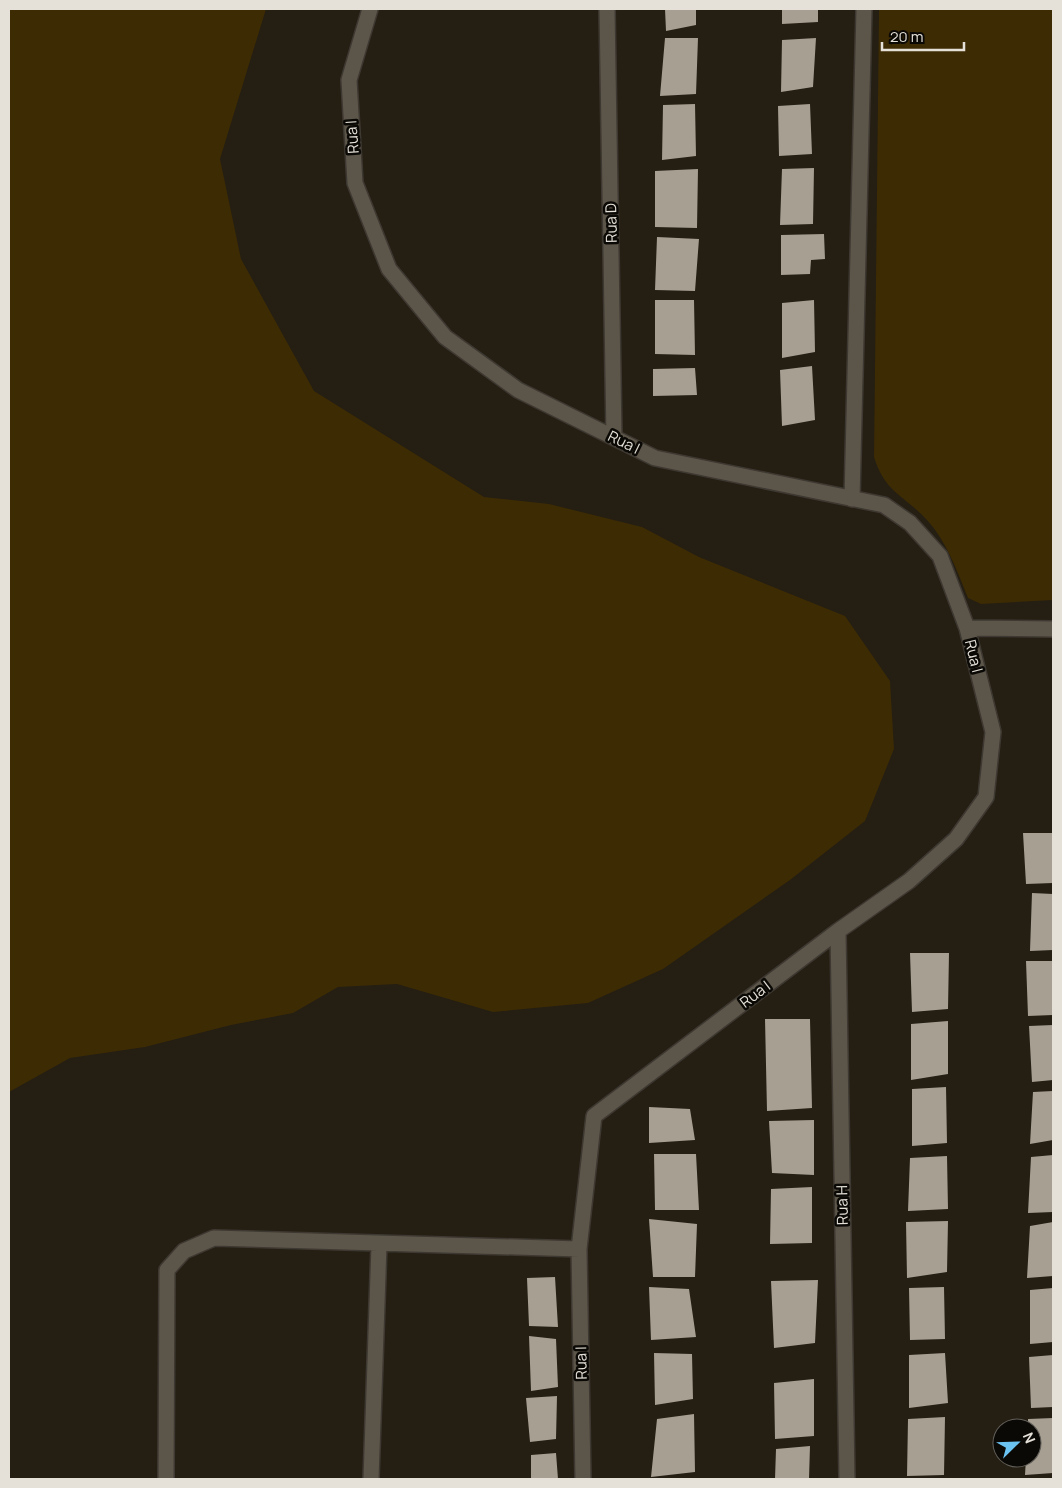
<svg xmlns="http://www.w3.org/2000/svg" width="1062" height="1488" viewBox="0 0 1062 1488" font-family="Manrope,sans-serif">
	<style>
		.green { fill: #3d2b04 }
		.building { fill: #a79f92 }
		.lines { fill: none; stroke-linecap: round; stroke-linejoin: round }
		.street-casing { stroke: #3d3831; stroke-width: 18 }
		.street { stroke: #5c5549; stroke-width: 15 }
		.labels { text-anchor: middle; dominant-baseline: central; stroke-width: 5; stroke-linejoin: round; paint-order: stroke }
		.street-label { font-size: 15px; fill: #e5e1d9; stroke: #0b0905 }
	</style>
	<rect width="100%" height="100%" fill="#241e13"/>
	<path class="green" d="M9,9H266L220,159L241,259L314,391L484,497L549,504L642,527L699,557L845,616L890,681L894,749L865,821L790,880L663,969L588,1003L493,1012L397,984L338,987L293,1013L231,1025L145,1047L70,1058L9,1092Z
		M879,9H1053V600L981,604L968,598C957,571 947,542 927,520C904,495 885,493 874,457Z"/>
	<path class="building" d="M665,9H696V25L666,31Z
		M782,9H818V22L782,24Z
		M665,38H698L696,94L660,96Z
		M816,38L813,87L781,92L782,40Z
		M695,104L696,156L662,160L663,105Z
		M810,104L812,154L779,156L778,106Z
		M814,168L813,224L780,225L782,169Z
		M698,169L697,228L655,227V171Z
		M824,234L825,259L811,260L810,274L781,275V235Z
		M657,237L699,239L695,291L655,290Z
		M655,300H694L695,355L655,354Z
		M814,300L815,352L782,358V303Z
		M812,366L815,420L782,426L780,370Z
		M695,368L697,395L653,396V369Z
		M1023,833H1053V883L1026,884Z
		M1032,893L1053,894V950L1030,951Z
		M910,953H949L948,1009L912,1012Z
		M1026,961H1053V1015L1028,1016Z
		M765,1019H810L812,1108L767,1111Z
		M948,1021V1074L911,1080V1024Z
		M1053,1025V1080L1032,1082L1029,1026Z
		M946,1087L947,1143L912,1146V1089Z
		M1053,1091V1140L1030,1144L1033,1092Z
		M649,1107L690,1109L695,1140L649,1143Z
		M814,1120V1175L772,1173L769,1121Z
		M654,1154H696L699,1210H655Z
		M1053,1155V1212L1028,1213L1031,1157Z
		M947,1156L948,1209L908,1211L910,1158Z
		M812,1187V1243L770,1244L771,1189Z
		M649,1219L697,1224L695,1277H653Z
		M948,1221L947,1272L907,1278L906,1222Z
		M1053,1222V1276L1027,1278L1030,1226Z
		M555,1277L558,1327L529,1326L527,1278Z
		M818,1280L815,1343L774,1348L771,1281Z
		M649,1287L689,1289L696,1337L651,1340Z
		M944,1287L945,1339L910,1340L909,1288Z
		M1053,1288V1342L1030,1344V1290Z
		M529,1336L556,1339L558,1387L531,1391Z
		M654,1353L692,1354L693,1399L655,1405Z
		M945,1353L948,1403L909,1408V1355Z
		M1053,1355V1407L1031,1408L1029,1357Z
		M814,1379V1436L775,1439L774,1383Z
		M557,1396L556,1439L530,1442L526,1398Z
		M694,1414L695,1472L651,1477L657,1419Z
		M945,1417L944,1475L907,1476L908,1419Z
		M1053,1418V1473L1025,1475L1026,1458H1032V1428H1028V1419Z
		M810,1446L809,1479H775L776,1449Z
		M556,1453L558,1479H531V1455Z"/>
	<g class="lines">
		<defs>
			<path id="street" d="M370,9L349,80L355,183L389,269L445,337L518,390L655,458L884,505L910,523L940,556L967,628L993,732L986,797L956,839L909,881L838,931L594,1116L579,1249L583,1479
				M607,9L614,437
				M852,499L864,9
				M967,628L1053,629
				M838,931L847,1479
				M166,1479L167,1270L184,1251L214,1238L579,1249
				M371,1479L379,1245"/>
		</defs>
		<use href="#street" class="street-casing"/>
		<use href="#street" class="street"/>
	</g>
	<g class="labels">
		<g class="street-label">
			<text transform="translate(352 137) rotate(-94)">Rua I</text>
			<text transform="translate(611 223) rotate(-91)">Rua D</text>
			<text transform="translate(624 442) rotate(26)">Rua I</text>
			<text transform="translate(974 656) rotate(76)">Rua I</text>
			<text transform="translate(755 994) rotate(-37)">Rua I</text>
			<text transform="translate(842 1205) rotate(-91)">Rua H</text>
			<text transform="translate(581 1363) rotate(-91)">Rua I</text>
		</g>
	</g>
	<rect width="1062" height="1488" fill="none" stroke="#e5e1d9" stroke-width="20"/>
	<g transform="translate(1017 1443) rotate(67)"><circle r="24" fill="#0b0905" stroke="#625f5a"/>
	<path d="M0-4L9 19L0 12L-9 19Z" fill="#6ac3f1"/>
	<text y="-8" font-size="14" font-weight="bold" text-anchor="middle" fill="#e5e1d9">N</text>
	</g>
	<path d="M882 42v8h82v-8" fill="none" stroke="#e5e1d9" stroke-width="2.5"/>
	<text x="890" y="42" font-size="15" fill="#e5e1d9" stroke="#0b0905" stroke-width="4" paint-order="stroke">20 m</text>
</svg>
